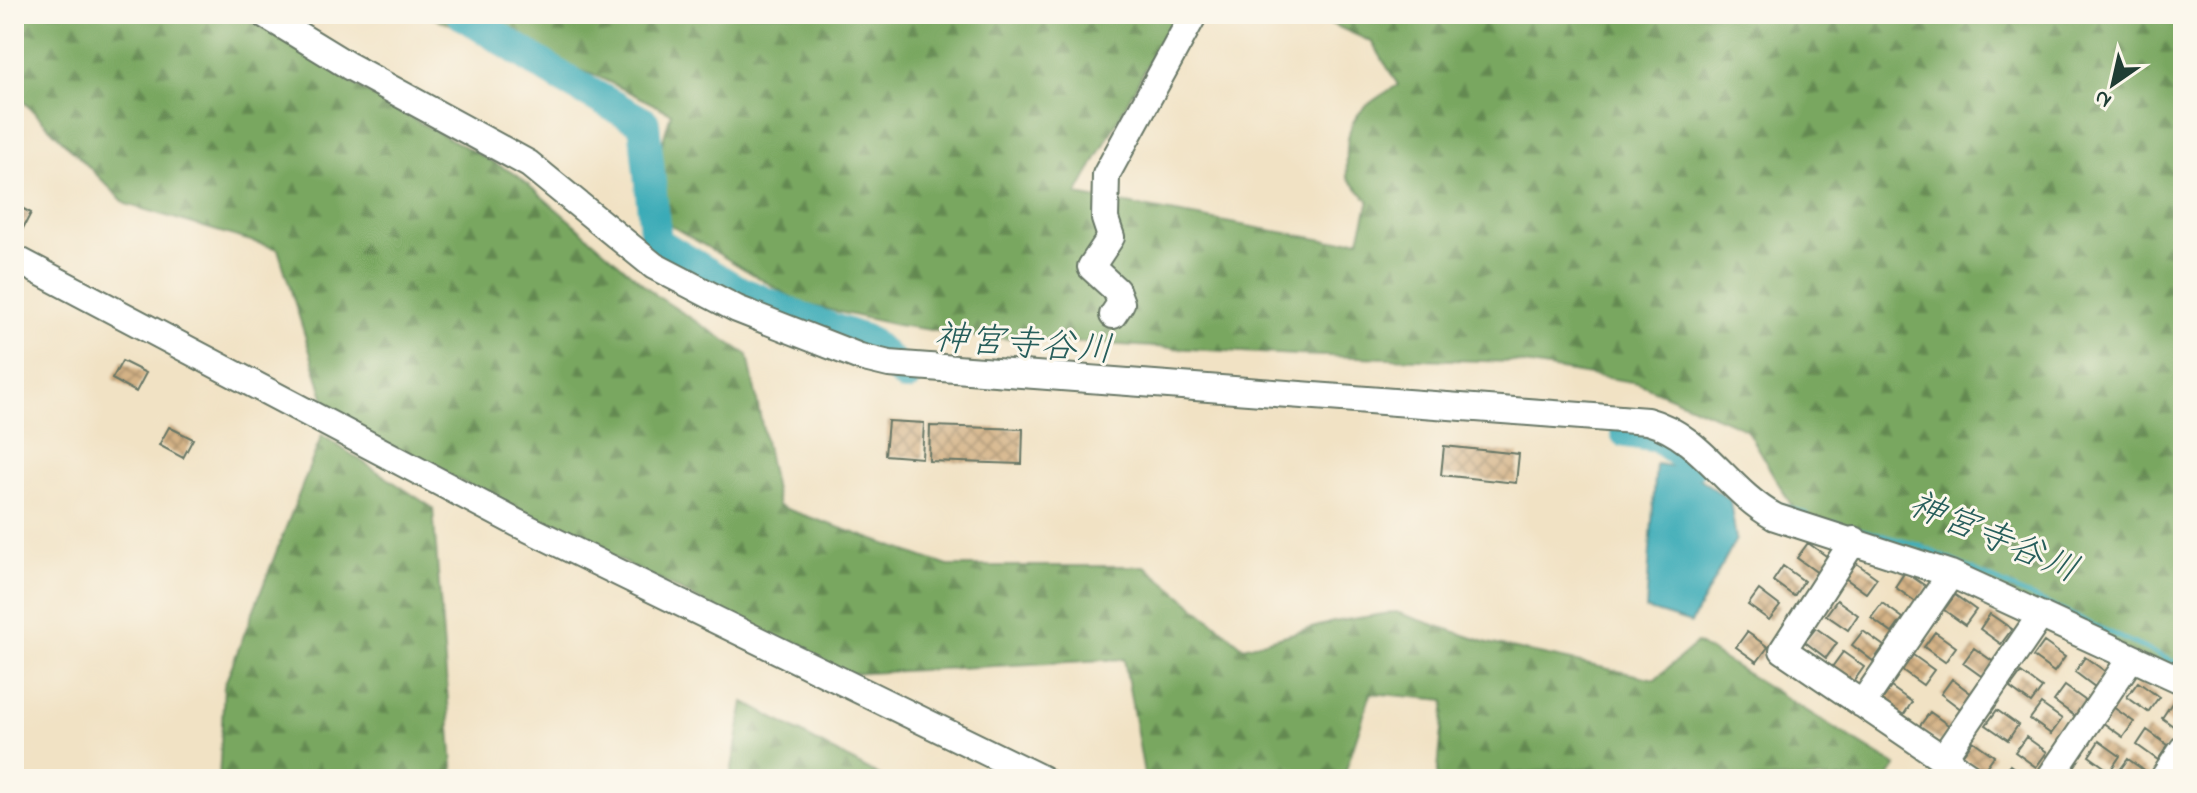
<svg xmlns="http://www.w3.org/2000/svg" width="2197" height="793" viewBox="0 0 2197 793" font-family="'Indie Flower','Klee One',sans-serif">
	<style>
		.forest { fill: url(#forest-firs); stroke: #4c724a; stroke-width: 2 }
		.water { fill: #3babb7; stroke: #2d7476; stroke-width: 2 }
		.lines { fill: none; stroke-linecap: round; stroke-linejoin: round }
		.stream { stroke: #3babb7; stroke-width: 5 }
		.river { stroke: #3babb7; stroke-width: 32 }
		.building { fill: url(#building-cross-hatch) }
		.minor-casing { stroke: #687766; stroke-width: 30 }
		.minor { stroke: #fff; stroke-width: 26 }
		.labels { text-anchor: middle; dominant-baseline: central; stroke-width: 6; stroke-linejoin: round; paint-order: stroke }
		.water-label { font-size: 36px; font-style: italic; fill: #275e5b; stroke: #fbf7ec }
	</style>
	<defs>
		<pattern id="forest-firs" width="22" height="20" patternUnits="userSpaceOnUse" patternTransform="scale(2)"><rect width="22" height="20" fill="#79a761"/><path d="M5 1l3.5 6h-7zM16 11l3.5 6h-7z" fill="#638951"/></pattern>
		<pattern id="building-cross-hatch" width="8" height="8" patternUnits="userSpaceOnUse" patternTransform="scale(2)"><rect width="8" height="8" fill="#d4b286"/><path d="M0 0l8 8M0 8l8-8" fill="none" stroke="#ab926e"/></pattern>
	</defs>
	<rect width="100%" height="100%" fill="#fbf7ec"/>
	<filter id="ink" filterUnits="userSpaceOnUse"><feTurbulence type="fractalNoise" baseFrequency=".0125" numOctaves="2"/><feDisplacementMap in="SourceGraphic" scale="16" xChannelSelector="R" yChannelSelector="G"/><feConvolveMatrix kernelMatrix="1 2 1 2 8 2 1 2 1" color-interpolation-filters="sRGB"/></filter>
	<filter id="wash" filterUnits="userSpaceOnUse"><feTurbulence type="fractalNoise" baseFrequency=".006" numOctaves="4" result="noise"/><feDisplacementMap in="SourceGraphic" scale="32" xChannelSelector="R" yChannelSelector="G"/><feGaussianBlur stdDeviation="1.8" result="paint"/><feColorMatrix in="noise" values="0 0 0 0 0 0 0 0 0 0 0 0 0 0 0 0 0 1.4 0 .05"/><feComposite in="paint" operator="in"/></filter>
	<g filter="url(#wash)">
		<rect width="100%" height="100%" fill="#f1e2c4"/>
		<path class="forest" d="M14,14H240L387,105L517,175L657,296L748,355L778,506L948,566H1145L1244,647L1333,622L1396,612L1488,643L1655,679L1697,643L1896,766L1887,779H1602L1591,768L1437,779L1445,700L1371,693L1343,779H1145L1124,659L848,674L330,416L278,249L126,204L14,92Z
			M422,14H1175L1077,195L1330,241L1359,239L1369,201L1347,177C1345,122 1350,113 1398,85L1372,42L1309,14H2183V674L1796,513L1746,429L1638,383L1512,362L1296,355L979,337L897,325L803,304L643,209L671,113L599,77Z
			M322,435L433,508L454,779H219L224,686Z
			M744,702L885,779H730Z"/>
		<path class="water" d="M1656,464L1684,468L1730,500L1736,539L1691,623L1646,609Z"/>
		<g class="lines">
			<path class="stream" d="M1770,501L1806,514
				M1834,523L1918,545L2183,666"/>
			<path class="river" d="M462,14L561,77L644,123L656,242L734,289L803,319L867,341L906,376
				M1626,432L1658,437L1693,463"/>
		</g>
		<g id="blocks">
			<path class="building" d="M14,204L31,213L21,232L14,228Z
				M122,361L146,373L136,392L112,379Z
				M888,421L924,423L922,458L885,455Z
				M930,426L1023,429L1022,464L929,461Z
				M169,427L193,439L183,458L159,445Z
				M1444,446L1519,454L1516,483L1441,475Z
				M1808,543L1829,558L1818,573L1797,558Z
				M1856,563L1877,578L1866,593L1845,578Z
				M1783,566L1804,581L1794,596L1773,581Z
				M1905,572L1927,587L1916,602L1895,587Z
				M1759,590L1780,606L1769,620L1748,605Z
				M1955,595L1976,610L1965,625L1944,610Z
				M1837,600L1858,615L1848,630L1826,615Z
				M1882,603L1903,618L1892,633L1871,618Z
				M1990,614L2012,629L2001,644L1980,629Z
				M1816,628L1837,643L1826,658L1805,642Z
				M1863,631L1884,646L1873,661L1852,645Z
				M1747,632L1768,647L1757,662L1736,647Z
				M1935,632L1956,647L1945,662L1924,647Z
				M2044,642L2065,657L2054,672L2033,657Z
				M1974,648L1995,663L1984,678L1963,663Z
				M1843,652L1864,667L1853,682L1832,667Z
				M1913,655L1934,670L1923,685L1902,670Z
				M2085,657L2106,672L2095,687L2075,672Z
				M2021,673L2042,688L2031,703L2010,688Z
				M1952,679L1973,695L1962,710L1941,694Z
				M2138,682L2159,697L2148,712L2127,697Z
				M2065,686L2086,701L2075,716L2054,701Z
				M1891,687L1912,702L1902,717L1881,702Z
				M2172,703L2183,710V733L2162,718Z
				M2041,704L2062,719L2051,734L2030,719Z
				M2113,707L2134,722L2123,737L2102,722Z
				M1997,710L2018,725L2008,740L1986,725Z
				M1930,712L1951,727L1940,742L1919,727Z
				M2147,730L2168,745L2158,760L2137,745Z
				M2026,737L2047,752L2036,767L2015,752Z
				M1973,741L1994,756L1983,771L1962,756Z
				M2099,741L2120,756L2110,771L2089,756Z
				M2128,759L2149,774L2145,779H2124L2117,774Z
				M2010,765L2029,779H2000Z"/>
		</g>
	</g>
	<g filter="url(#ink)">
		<use href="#blocks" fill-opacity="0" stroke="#687766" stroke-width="2"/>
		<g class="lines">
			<defs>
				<path id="minor" d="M264,14L349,66L529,164L654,266L737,309L860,357L889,364L1647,421C1702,436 1726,490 1775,517L1951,574L2183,681
					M14,258L517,523L1042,779
					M1113,315L1121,303L1116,290L1091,267L1111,237L1105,219L1106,175L1194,14
					M1854,540L1783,650L1973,779
					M1862,704L1951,574
					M1943,758L2041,615
					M2049,779L2131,658
					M2163,779L2183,749"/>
			</defs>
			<use href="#minor" class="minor-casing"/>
			<use href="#minor" class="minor"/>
		</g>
	</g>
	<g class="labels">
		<g class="water-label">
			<text transform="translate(1023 346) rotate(4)">神宮寺谷川</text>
			<text transform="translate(1993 539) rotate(23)">神宮寺谷川</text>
		</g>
	</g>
	<rect width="2197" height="793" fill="none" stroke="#fbf7ec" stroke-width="48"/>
	<g transform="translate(2113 84) rotate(214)" stroke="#fbf7ec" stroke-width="6" paint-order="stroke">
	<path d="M0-6L14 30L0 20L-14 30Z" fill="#1f3d34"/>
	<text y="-12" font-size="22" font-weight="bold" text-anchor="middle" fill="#1f3d34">N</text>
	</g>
</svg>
